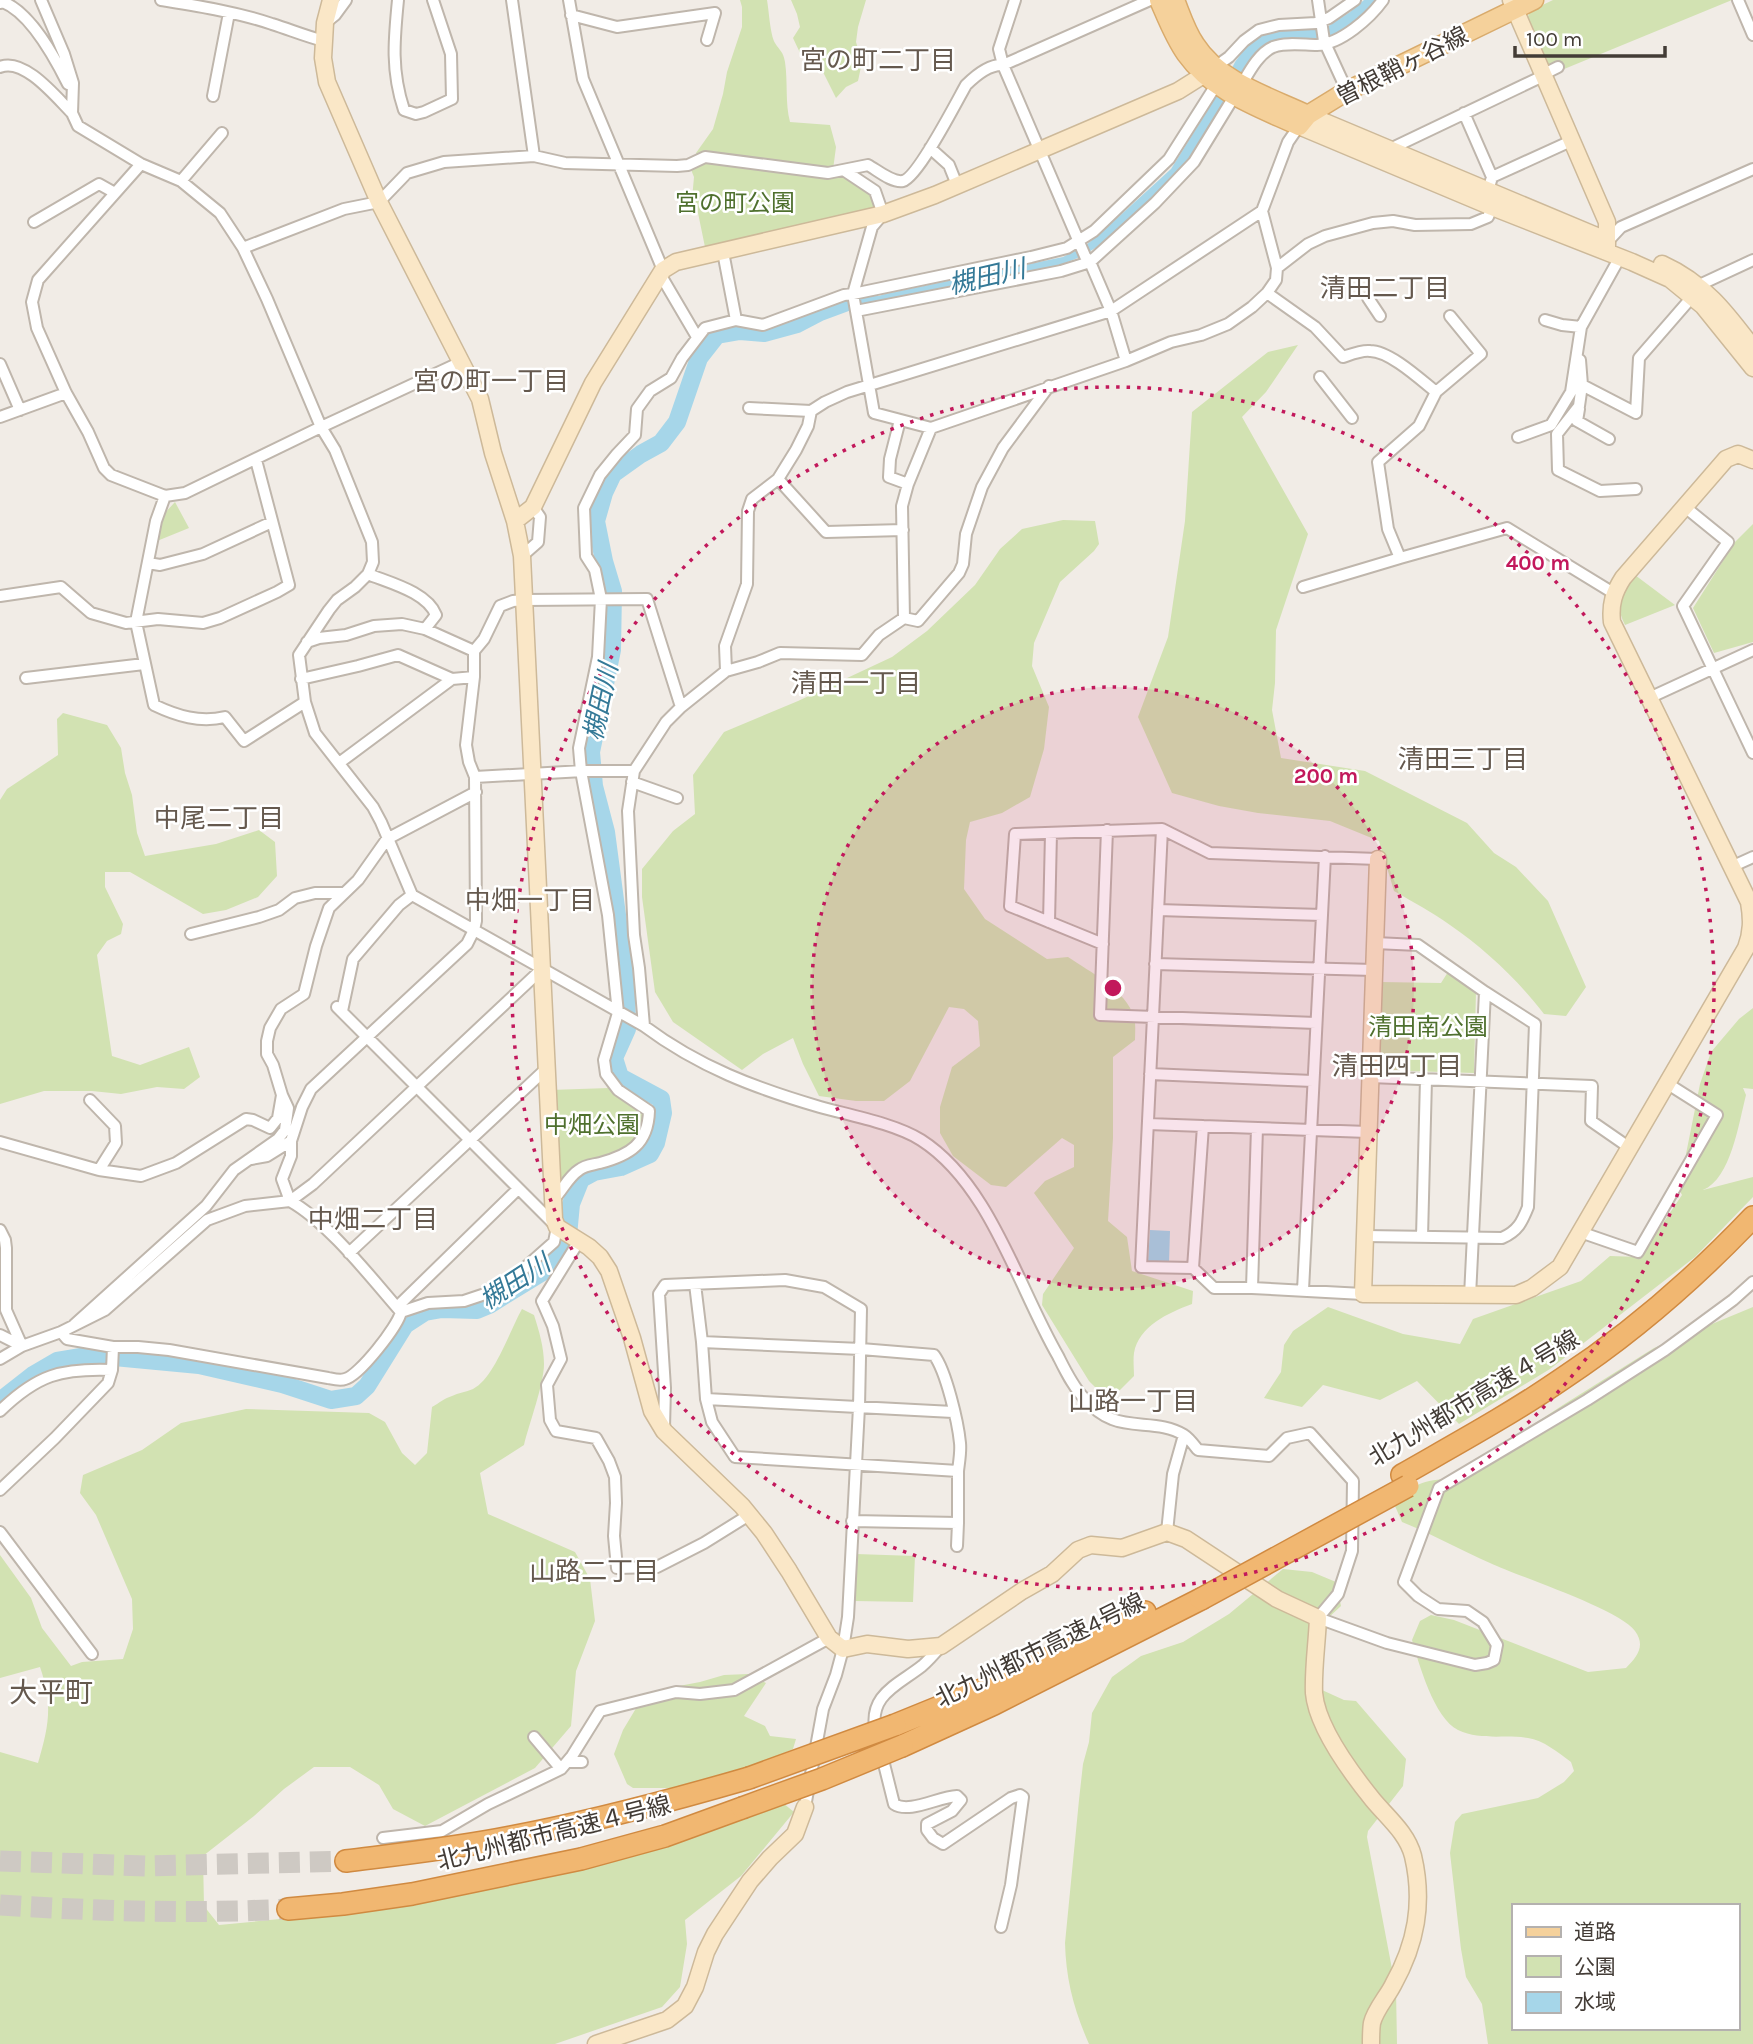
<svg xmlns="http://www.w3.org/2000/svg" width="1753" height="2044" viewBox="0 0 1753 2044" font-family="Karla,'Noto Sans JP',sans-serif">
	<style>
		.green { fill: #d2e2b2; fill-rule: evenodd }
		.water { fill: #a6d6e9 }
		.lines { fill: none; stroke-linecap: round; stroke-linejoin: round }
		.river { stroke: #a6d6e9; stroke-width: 18 }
		.highway-tunnel { stroke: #cec9c3; stroke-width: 21; stroke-dasharray: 21 10; stroke-linecap: butt }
		.street-casing { stroke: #bfb6ac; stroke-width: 14 }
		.secondary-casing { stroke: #cdb999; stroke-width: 19 }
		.primary-casing { stroke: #d9ab6c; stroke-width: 21 }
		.highway-casing { stroke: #d08a41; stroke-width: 24 }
		.street { stroke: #fff; stroke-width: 10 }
		.secondary { stroke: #fae7c7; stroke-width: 16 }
		.primary { stroke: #f5d19b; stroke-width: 18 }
		.highway { stroke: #f1b771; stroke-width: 21 }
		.highway-bridge-casing { stroke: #d08a41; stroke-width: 24; stroke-linecap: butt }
		.highway-bridge { stroke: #f1b771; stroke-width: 21 }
		.ring { fill: none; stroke: #c2185b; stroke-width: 3.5; stroke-dasharray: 3.5 7 }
		.labels { text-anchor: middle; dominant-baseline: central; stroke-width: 5; stroke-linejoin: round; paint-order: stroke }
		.street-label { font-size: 24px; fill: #433c36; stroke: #fff }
		.park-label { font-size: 24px; fill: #4f702e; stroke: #fff }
		.neighbourhood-label { font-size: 26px; fill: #65594e; stroke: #fff }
		.water-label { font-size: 26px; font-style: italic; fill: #347997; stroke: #fff }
		.quarter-label { font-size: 28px; fill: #65594e; stroke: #fff }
		.centre { fill: #c2185b; stroke: #fff; stroke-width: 3.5 }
		.ring-label { font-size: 21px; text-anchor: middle; font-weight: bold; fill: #c2185b; stroke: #fff; stroke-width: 5; stroke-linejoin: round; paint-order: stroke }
	</style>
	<rect width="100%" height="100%" fill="#f1ece6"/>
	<path class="green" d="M740,0H767C769,11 770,34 775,43C780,51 783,51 785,62C788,82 785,103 790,122L830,125L836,147L832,177L845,176L873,196L878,210L705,247L698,213L691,210L694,177L690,167L699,164L696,153L713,129L723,94L727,72L742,27V7Z
		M791,0H866L858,27L856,42L862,62L858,81L846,87L836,98L819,64L801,55L793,38L800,27L797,14Z
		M1553,0H1732L1552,74L1527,19L1530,11Z
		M1298,345L1266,392L1242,417L1308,534L1276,630L1275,683L1272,710L1281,758L1365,771L1467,823L1494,853L1516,867L1548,901L1586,987L1566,1016L1544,1014C1519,981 1485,949 1450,925C1432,912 1413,902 1394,891L1379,841L1330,821L1258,813L1219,806L1172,793L1138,717L1168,637L1185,521L1192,412L1268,352Z
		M175,502L189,528L157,541L163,515Z
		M1063,520L1095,521L1099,544L1094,551L1060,582L1034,643L1032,666L1049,707L1044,749L1030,797L1002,813L970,822L966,840L964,889L985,919L1047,959L1068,957C1090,972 1126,990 1134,1017C1136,1024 1135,1033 1135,1040L1113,1057V1138L1108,1221L1127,1237L1132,1271L1193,1291L1192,1304C1168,1313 1139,1326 1134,1353C1133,1360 1134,1369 1134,1376L1116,1394L1101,1393L1089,1381L1042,1305L1043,1294L1074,1248L1034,1193L1045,1181L1074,1167V1145L1062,1138L1006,1187L991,1185L953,1156L940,1133V1107L952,1067L980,1046L978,1021L964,1009L949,1007L910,1081L884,1101H856L819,1096L803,1064L793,1038L763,1054L742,1070L673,1022L655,992L642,897V869L673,831L695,814L693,775L724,732L798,701L892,657L927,631L975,585L1000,549L1022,529Z
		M1753,524V642L1714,653L1693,608L1735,542Z
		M1635,575L1675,605L1625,625C1614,603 1621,592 1635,575Z
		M63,713L107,725L121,748L125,773L132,795L137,833L145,856L216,844L259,830L275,842L277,876L258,897L226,910L203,914L130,872H105V887L123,924L121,934L107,941L97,955L112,1056L140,1065L189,1047L200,1077L184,1089L157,1087L121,1094L92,1091H44L0,1104V800L7,789L58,755L57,719Z
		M1448,972L1476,991L1474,1073L1376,1070L1380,982L1441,983Z
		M1753,1008V1089L1743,1088L1746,1095C1739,1122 1731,1179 1703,1190L1753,1177V1197L1695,1257L1550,1369L1459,1424L1417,1381L1380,1400L1323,1385L1302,1407L1264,1398L1281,1372L1284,1345L1293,1331L1328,1307L1403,1334L1460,1344L1473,1319L1581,1281L1610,1256L1640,1257L1682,1195L1679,1189L1700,1084L1711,1052L1739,1019Z
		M609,1088L644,1112L645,1121L634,1144L623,1151L587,1164L560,1188L550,1090Z
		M1753,1307V2044H1488L1482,2004L1466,1977L1461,1949L1450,1853L1455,1822L1462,1814L1538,1798L1564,1782L1574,1771L1571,1762C1559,1753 1543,1740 1528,1738C1505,1734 1481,1741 1458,1730C1434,1718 1419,1664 1412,1640L1420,1621L1431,1615L1454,1620L1588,1672L1626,1668C1637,1657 1646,1646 1635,1631C1619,1609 1520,1577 1490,1563C1460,1550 1432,1534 1402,1522L1395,1506C1406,1485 1427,1479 1450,1479L1563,1405L1654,1348ZM1513,1906H1737V2028H1513Z
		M522,1309L534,1315C539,1331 544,1347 544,1364C544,1384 529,1424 524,1445L480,1473L488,1514L575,1552L590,1579L595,1621L576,1671L571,1726L535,1768L425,1826L393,1809L379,1785L350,1767H314L284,1789L254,1816L203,1856L204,1906L219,1925L395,1908L551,1877L671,1843L783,1803L794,1812L741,1876L685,1920L687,1944L680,1987L662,2007L555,2044H0V1752L38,1763C49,1725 53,1705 40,1667L0,1678V1555L31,1598L42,1628L71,1666L82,1662L123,1659L133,1629L132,1599L96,1515L80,1493L83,1475L142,1450L181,1423L246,1409L369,1413L385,1422L402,1453L415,1465L427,1453L432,1407C439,1403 445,1398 452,1396C458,1393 466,1392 473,1389C494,1379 510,1330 522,1309Z
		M856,1554L915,1556L913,1602L854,1601Z
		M1283,1569L1312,1572L1336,1582L1341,1606L1328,1618L1313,1659L1322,1690L1344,1700L1356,1701L1406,1759L1403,1786L1368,1831L1367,1837L1396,1990L1397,2044H1089C1074,2010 1066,1980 1065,1943L1079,1800L1083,1764L1089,1742L1092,1713L1112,1677L1141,1656L1183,1642L1229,1614Z
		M748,1674L766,1683L744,1716L765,1726L770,1736L796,1739L793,1749L753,1767L675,1788H633L627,1784L614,1754L623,1730L638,1705L664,1697L679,1686L700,1682L724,1675Z"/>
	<path class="water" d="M1364,0H1379L1363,18L1332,37L1261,52L1245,68L1201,143L1185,167L1151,201L1104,243L1080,257L1058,266L874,305H863L860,302L885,294L1063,257L1086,245L1102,232L1171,169L1224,84L1235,62L1246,47L1260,36L1282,31L1316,29L1327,27L1350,12Z
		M1150,1230L1170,1231L1169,1263L1148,1262Z"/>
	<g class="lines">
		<path class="river" d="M0,1401L33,1375L57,1361L93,1355L199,1365L282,1384L331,1400L356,1396L367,1386L405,1325L425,1312L442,1309L477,1310L489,1305L544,1271L567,1246L571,1204L581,1179L594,1172L621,1167L650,1154L656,1143L663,1113L661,1099L620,1077L614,1058L627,1029L626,983L606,832L594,786L591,752L612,650L613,591L604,561L596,521L604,493L613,474L641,454L661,443L677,422L699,358L717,335L740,331L764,333L797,324L820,312L847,302L871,301"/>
		<path class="highway-tunnel" d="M0,1861L146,1866L346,1861
			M0,1905C96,1911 192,1914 288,1909"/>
		<defs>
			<path id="street" d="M41,0L64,54L73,83L72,113L78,126L141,164L181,181L220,213L243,248L267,299L321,427L335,450L372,542L373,562L368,574L355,587L337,600L329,610L299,655L305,702L315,733L373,807L381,822L412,895L644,1026C699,1067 755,1088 820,1107C849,1115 896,1124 921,1140C990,1184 1018,1287 1058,1356C1065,1370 1072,1385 1083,1397C1090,1405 1100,1415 1112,1419C1134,1428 1162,1421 1184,1435C1189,1438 1194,1445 1198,1450L1269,1456L1287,1438L1310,1433L1353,1481L1352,1551L1338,1594L1318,1618L1387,1643L1475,1665L1487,1663L1494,1660L1497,1645L1483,1622L1467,1611L1438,1609L1418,1596L1404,1582L1439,1488L1587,1400L1665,1350L1733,1300L1753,1282
				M161,0C198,6 237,12 272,24C291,30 305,36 324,41
				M398,0C394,40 391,71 404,110L416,114L424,112L452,99L451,54L433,0
				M512,0L534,156
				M569,0L583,79L663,270
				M1015,0L999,49L1003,65L1085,256L1090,262L1111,311L1126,361
				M1318,0L1324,41L1347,91
				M1738,0L1753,35
				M0,3L3,2C31,13 55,58 68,84
				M571,15L617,27L715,13L707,40
				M325,23L335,15L346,0
				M0,67C24,57 56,97 72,113
				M1215,67L1229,57L1244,41L1259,30L1279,25L1316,23L1329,18L1355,0
				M1550,71L1558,67
				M1242,84C1249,72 1259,53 1273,47C1286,42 1304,45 1317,45C1341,44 1370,18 1383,0
				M213,96L229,13
				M1464,113L1492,177
				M930,148L949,165L957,185
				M1390,149L1543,76
				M141,164L38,280L32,302L37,328L66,393L88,432L104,468L111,475L165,496L185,493L321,427L461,362
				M845,171L875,191L883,214L872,227L853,294L874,413L931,428L1126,361L1171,342L1201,335L1228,324L1252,307L1267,293L1276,280L1277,268L1262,211
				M181,181L222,133
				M1488,191L1492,177L1571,141
				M34,222L99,184L115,193
				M1608,241L1621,227L1753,169
				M243,248L344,209L379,202L407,173L444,162L534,156L565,163L677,166L688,165L705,157L828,173L868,165C877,170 892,183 903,181C918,177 957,101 966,85C976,75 989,64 1003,65L1150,0
				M723,252L736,320
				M1277,268L1308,244L1325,236L1373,223L1393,221L1415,225L1471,224L1488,217L1492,207
				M660,274L697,337
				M1695,287L1753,260
				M1267,293L1315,327L1343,357C1352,354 1362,350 1370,351C1390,351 1421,380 1436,392
				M1368,298L1380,316
				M856,311L1061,271L1090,262L1155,203L1194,162L1235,95
				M1450,316L1481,354L1436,392L1419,426L1378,462L1388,529L1400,558L1507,528L1615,594
				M1545,320L1562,325L1581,327
				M1580,360L1582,385L1579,406L1557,434L1558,470L1600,491L1636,489
				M0,364L20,410
				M1320,377L1352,418
				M1582,385L1636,413L1639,358L1692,297
				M749,408L811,411
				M1579,409L1577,421L1609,439
				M0,417L66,393
				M900,420L890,459L889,477L908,484
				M1518,437L1551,425L1571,392L1581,327L1620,257
				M778,479L826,532L903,530
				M165,496L156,521L136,622L154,705C177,716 200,723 225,717L244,741L305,702
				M1685,507L1728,542L1683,606L1753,753
				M522,556L538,542L540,517L533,507
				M148,563L160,565L203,554L272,522
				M1303,587L1400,558
				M0,596L61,587L91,613L126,623L158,619L203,623L220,618L277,592L289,585L256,460
				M904,618L902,506L908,484L931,428
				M425,629L474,651
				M307,642L319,638L346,635L374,626L402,624L425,629L436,615C427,592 390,583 368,574
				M726,671L725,646L747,584L748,511L752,499L778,479L796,450L808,426L811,411L825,402L847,392L1111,311L1262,211L1288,142L1299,126
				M26,678L144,664
				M301,679L358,666L398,655L452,679
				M1649,698L1753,650
				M339,763L452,679L474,677
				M475,777L583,771H634
				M632,782L677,798
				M1162,829L1141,1267L1193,1268
				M1107,830L1100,1015L1316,1023
				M1731,867L1753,857
				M1158,910L1322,915
				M1049,922L1051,833
				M191,934L259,917L279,910L295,898L315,893H343
				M1103,944L1010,906L1015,834L1162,829L1210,853L1378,859
				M1155,964L1374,970
				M337,1007L557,1227L554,1242L519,1273L491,1292L464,1301L428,1303L401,1312
				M342,1011L353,959L399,905L412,895
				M644,1026L639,968L634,935L628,811L634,771L666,722L681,707L726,671L758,662L780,653L862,655L879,635L904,618L918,621L959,573L963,564L966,534L982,487L1003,448L1049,386
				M1150,1074L1313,1081
				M1370,1077L1592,1086L1591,1121L1630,1148
				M90,1100L115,1126L116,1143L99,1170
				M1148,1124L1368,1132
				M1203,1126L1193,1268L1214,1288H1252L1363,1294
				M291,1141V1156L282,1179L290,1201C328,1222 372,1279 401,1312
				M0,1142L99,1170L141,1176L176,1163L246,1119L253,1120L270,1128L278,1118L282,1095
				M251,1159L267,1156L291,1141L302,1107L311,1089L467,944L474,930L476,921L475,777L469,762L466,745L474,677V651L484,639L500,606L513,601L524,600L647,599L681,707
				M553,1200C563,1190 568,1177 579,1170C585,1165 592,1165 600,1163C630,1155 648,1144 649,1111L618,1090L606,1074L604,1060L618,1013L608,915L581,771L579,748L598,657L601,599L595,570L586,556L584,508L600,475L617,454L635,435L637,409L650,391L671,378L682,358L705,328L736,320L763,325L844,295L853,294L1031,257L1067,248L1094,231L1169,159L1216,85
				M0,1230L5,1240L6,1248V1310L22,1346
				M1580,1232L1638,1252L1717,1115L1668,1084
				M1365,1236L1502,1238C1518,1231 1522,1222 1528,1207L1535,1024L1485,992L1418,945L1375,943
				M1422,1237L1426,1079
				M579,1241L542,1301L553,1326L561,1359L547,1385L550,1420L556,1431L596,1438L609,1461L615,1477L616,1503L614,1536L617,1568L657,1567L704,1543L749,1515
				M349,1253L546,1069
				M695,1284L702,1342L706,1399L712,1422L735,1457L958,1471C959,1462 961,1452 960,1443C958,1422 946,1371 934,1355L861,1349L702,1342
				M1252,1288L1257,1128
				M1303,1290L1325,856
				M1470,1296L1485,992
				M397,1307L518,1189
				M74,1325L206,1206L234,1170L278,1139L285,1130L288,1108L282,1095L273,1065L267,1054V1041L270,1028L281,1009L304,994L316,946L329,908L358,880L387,839L476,792
				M61,1332L67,1339L113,1347H138L169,1350L328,1378C333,1379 340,1381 345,1379C359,1376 398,1326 401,1312
				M0,1335L22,1346
				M0,1359L22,1346L61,1332L105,1310L207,1220L245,1206L290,1201L313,1184L542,969
				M706,1399L953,1412
				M0,1411C37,1375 61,1368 112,1370
				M664,1428L665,1388L659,1294L665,1285L785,1280L824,1287L861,1309L859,1407L848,1617L843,1649L836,1675L823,1709L805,1807
				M0,1490L55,1438L108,1383L112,1370L113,1347
				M852,1521L958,1523V1471
				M0,1532L92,1654
				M1167,1532L1173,1474L1184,1435
				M957,1546L958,1523
				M876,1733C867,1695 898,1685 922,1666C929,1660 935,1653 941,1646
				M534,1737L561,1769L572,1756L600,1711L676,1692L700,1694L734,1690L829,1638
				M881,1752L894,1804C909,1814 938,1797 957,1796L961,1800L952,1811L927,1824V1830L933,1838L943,1844L1011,1798L1020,1795L1023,1797L1011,1885L1001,1927
				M567,1762H582
				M383,1838L442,1831L488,1804L561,1769"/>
			<path id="secondary" d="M331,0L325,23L324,41L323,58L327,82L379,202L480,399L493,453L515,521L522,556L554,1219L557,1227L589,1247L600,1257L609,1271L632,1338L652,1411L664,1431L742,1506L764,1533L789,1571L829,1638L843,1649L867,1644L908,1649L941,1646L1022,1591L1052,1574L1078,1550L1091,1545L1122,1548L1167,1532L1186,1539L1277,1599L1318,1618C1317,1643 1313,1669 1314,1693C1317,1727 1352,1774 1373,1800C1388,1818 1407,1833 1413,1856C1424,1903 1416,1944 1393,1985C1387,1997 1375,2010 1372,2023C1371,2029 1371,2037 1371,2044
				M1511,0L1607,222V250
				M1308,115L1606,240
				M1299,126L1492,207L1632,262L1670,279L1703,306L1753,368
				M1662,264C1704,283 1726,312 1753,348
				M515,521L533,507L593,383L663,270L676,262L883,214L935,195L1178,91L1213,69
				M1378,859L1363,1294L1516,1295L1532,1288L1560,1267L1746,948C1752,932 1752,919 1749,902L1612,622C1610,604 1614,592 1623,578L1726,459L1738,454L1753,460
				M596,2044L667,2020L685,2006L695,1987L706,1952L715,1934L750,1881L770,1858L795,1834L805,1807"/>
			<path id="primary" d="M1159,0C1167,18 1174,37 1186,54C1213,92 1258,107 1299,126L1308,115L1347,91L1534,0
				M1175,0C1181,15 1186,31 1195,44C1219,82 1270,97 1308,115"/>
			<path id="highway" d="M1402,1475C1456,1444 1511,1414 1562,1379C1632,1333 1696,1277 1753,1217
				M895,1725L991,1686L1145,1612
				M902,1746L994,1704L1201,1599
				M346,1861C401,1854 456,1848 511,1837C591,1822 670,1801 749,1778
				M288,1909L343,1904L412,1894L581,1859L665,1836L742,1808"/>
		</defs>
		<use href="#street" class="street-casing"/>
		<use href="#secondary" class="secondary-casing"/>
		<use href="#primary" class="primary-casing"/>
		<use href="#highway" class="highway-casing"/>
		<use href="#street" class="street"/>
		<use href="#secondary" class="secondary"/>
		<use href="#primary" class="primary"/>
		<use href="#highway" class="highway"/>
		<defs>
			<path id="highway-bridge" d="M1201,1599L1408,1486
				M749,1778L895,1725
				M742,1808L822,1779L902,1746"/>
		</defs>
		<use href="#highway-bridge" class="highway-bridge-casing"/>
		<use href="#highway-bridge" class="highway-bridge"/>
	</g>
	<circle cx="1113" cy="988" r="301" fill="#c2185b" fill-opacity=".12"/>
	<g class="ring">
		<circle cx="1113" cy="988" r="301"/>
		<circle cx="1113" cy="988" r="601"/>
	</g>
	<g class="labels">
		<g class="street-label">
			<text transform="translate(1402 66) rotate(-27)">曽根鞘ヶ谷線</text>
			<text transform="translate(1474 1398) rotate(-31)">北九州都市高速４号線</text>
			<text transform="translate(1040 1650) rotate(-26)">北九州都市高速4号線</text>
			<text transform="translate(554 1833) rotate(-14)">北九州都市高速４号線</text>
		</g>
		<g class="park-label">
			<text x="735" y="203">宮の町公園</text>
			<text x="1428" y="1027">清田南公園</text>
			<text x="592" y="1125">中畑公園</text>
		</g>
		<g class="neighbourhood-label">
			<text x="878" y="60">宮の町二丁目</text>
			<text x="1385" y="288">清田二丁目</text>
			<text x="491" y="381">宮の町一丁目</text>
			<text x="856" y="683">清田一丁目</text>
			<text x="1463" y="759">清田三丁目</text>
			<text x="219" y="818">中尾二丁目</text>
			<text x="530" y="900">中畑一丁目</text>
			<text x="1397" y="1066">清田四丁目</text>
			<text x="373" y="1219">中畑二丁目</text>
			<text x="1133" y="1401">山路一丁目</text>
			<text x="594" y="1571">山路二丁目</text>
		</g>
		<g class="water-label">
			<text transform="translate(987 277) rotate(-13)">槻田川</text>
			<text transform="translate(601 702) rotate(-78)">槻田川</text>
			<text transform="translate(515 1282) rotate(-33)">槻田川</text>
		</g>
		<g class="quarter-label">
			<text x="51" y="1692">大平町</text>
		</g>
	</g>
	<circle cx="1113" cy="988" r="10" class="centre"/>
	<g class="ring-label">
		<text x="1538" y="570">400 m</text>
		<text x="1326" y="783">200 m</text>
	</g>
	<rect x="1512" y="1904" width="228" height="126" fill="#ffffff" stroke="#b4b1af" stroke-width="2"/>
	<rect x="1526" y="1927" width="35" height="10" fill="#f5d19b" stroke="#b4b1af" stroke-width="2"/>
	<text x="1574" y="1939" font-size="21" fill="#433c36">道路</text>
	<rect x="1526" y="1956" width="35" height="21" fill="#d2e2b2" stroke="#b4b1af" stroke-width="2"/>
	<text x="1574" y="1974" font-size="21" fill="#433c36">公園</text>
	<rect x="1526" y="1992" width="35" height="21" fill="#a6d6e9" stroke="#b4b1af" stroke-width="2"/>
	<text x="1574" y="2009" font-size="21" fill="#433c36">水域</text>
	<path d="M1515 46v10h150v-10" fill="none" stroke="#433c36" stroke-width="3.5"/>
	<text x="1526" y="46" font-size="21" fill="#433c36" stroke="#ffffff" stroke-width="5" paint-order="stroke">100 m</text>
</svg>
